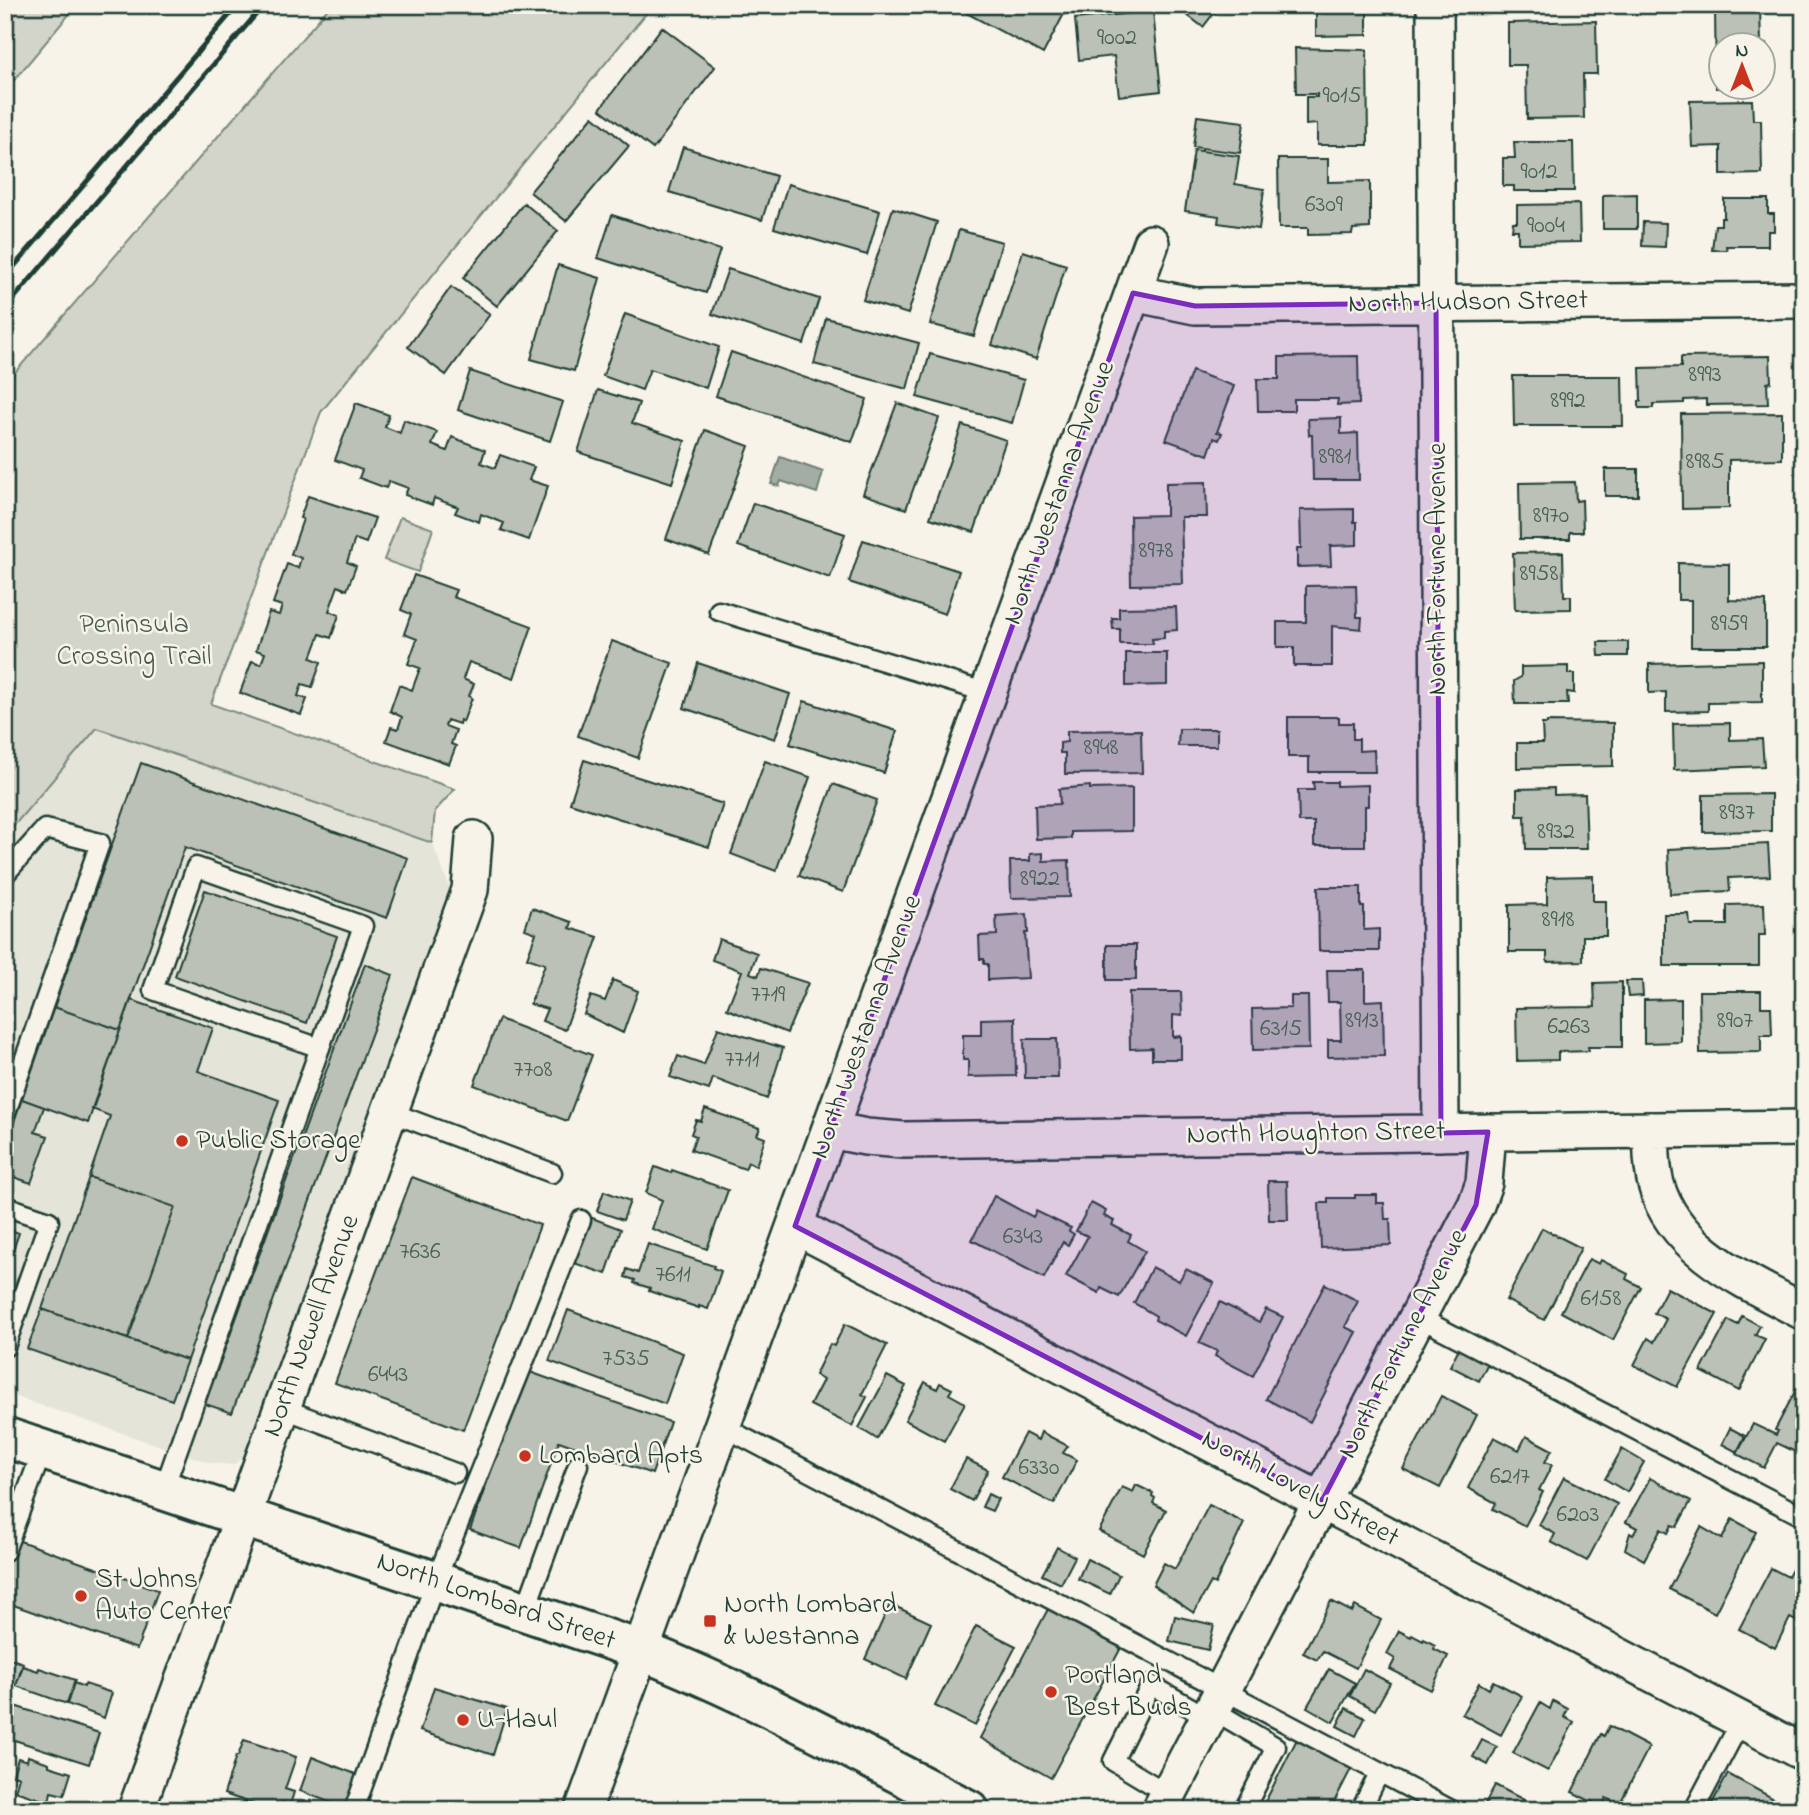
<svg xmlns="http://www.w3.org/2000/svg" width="1809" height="1815" viewBox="0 0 1809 1815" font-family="'Indie Flower',sans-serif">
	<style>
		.built { fill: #e5e4d9 }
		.green { fill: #d3d5ca; stroke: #79897f; stroke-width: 2 }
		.water { fill: #a4ada3; stroke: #6f8077; stroke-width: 2 }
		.building { fill: #bbc1b6; stroke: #1f3d34; stroke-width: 2 }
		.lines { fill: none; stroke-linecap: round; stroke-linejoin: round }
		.service-casing { stroke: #1f3d34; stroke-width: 23 }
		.minor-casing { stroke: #1f3d34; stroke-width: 40 }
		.primary-casing { stroke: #1f3d34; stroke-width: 44 }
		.service { stroke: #f7f3e8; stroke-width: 18 }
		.minor { stroke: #f7f3e8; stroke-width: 35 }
		.primary { stroke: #f7f3e8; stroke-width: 38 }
		.rail { stroke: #1f3d34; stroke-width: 5 }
		.marked { fill: #7b2cbf; fill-opacity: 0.2; stroke: #7b2cbf; stroke-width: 5; stroke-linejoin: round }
		.poi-dot { fill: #c8321e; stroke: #f7f3e8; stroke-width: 2.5 }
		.labels { text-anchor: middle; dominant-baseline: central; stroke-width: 5; stroke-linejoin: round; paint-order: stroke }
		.number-label { font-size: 24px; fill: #465e54 }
		.street-label { font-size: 28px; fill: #1f3d34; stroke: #f7f3e8 }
		.park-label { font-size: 28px; fill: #435b52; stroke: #f7f3e8 }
		.poi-label { font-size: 28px; fill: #1f3d34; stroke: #f7f3e8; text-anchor: start }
	</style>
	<rect width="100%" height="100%" fill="#f7f3e8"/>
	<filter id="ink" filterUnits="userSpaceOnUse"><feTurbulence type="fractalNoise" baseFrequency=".0143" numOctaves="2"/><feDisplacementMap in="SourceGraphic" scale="14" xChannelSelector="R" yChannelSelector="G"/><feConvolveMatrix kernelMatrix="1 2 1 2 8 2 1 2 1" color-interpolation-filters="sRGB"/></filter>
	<g filter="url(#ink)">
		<path class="built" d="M97,728L432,843L450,888L247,1454L233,1465L210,1463L5,1393V836Z"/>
		<path class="green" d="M5,5H77L5,91Z
			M331,5H653L321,412L211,704L455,789L435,811L432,843L97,728L5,836V384Z
			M400,517L433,529L418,572L384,560Z"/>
		<path class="water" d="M780,457L823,472L817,493L781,481L779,486L771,484Z"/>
		<path class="building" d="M963,5H1058L1066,10L1043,54L961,10Z
			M1174,5H1220L1203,27Z
			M1316,5H1367V35L1316,36Z
			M1715,7H1760L1761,44H1766V87H1764V46H1722V88H1725H1716Z
			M1153,11L1161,91L1119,96L1114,56L1079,60L1075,19Z
			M1596,21L1597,74H1583L1584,118L1527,119L1526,65H1508V23Z
			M662,27L715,67L653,149L600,109Z
			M1295,48L1367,50L1368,145H1317V124L1306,125V97H1317V94H1296Z
			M1752,100L1753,120H1761L1762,174L1721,175V146L1692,147L1690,101Z
			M593,116L629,146L566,221L530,192Z
			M1197,116L1244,122L1240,153L1193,147Z
			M1514,142H1573L1574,191H1514V186H1503V158H1515Z
			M683,147L776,176L762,220L669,192Z
			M1194,150L1239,156L1235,184L1264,189L1259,229L1218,223L1219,216L1185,211Z
			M1278,159H1328V182L1370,181V228L1353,229L1352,234L1308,235V228H1279Z
			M788,184L880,211L867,255L774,228Z
			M1637,194V229H1603V195Z
			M1724,199H1768V214H1774V231H1768V246H1726L1727,250H1712L1715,225H1721V218H1724Z
			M524,203L558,231L497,306L463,278Z
			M1579,204L1580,242L1518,243V230H1512L1513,222H1517V205Z
			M893,208L937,222L908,314L863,300Z
			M612,215L720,250L706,293L598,258Z
			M1643,222L1666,223L1665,247L1642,246Z
			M959,230L1002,242L974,336L930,324Z
			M1023,251L1066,265L1036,359L992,345Z
			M558,265L600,278L574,371L531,359Z
			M728,269L819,299L804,344L712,314Z
			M451,287L490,314L446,375L408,347Z
			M625,314L719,347L706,388L650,369L642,390L603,376Z
			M826,318L919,343L907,389L814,364Z
			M731,352L867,399L852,442L716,396Z
			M930,354L1024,380L1012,423L917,397Z
			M1358,356L1359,404L1337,405L1338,399H1294V411H1258L1257,379H1279V357Z
			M1770,356L1771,382L1767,383L1768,404L1706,405V399L1684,400V403L1653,404V408H1639V401H1641L1640,368L1681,367V357Z
			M470,371L563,402L550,441L458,410Z
			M1192,371L1234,386L1217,432L1222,433L1219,440L1214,438L1208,455L1166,440Z
			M1513,376H1622L1623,426H1514Z
			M598,390L639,403L632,423L685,441L672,483L578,452Z
			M356,403L389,415L385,427L400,433L404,420L437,432L432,445L447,451L452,437L485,450L481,463L495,468L500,455L534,467L529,480L548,486L529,540L501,530L504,523L481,514L479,522L455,513L458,507L434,498L432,505L405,495L408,488L389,481L386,488L359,478L362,470L335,460Z
			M897,403L939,418L906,509L863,494Z
			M1782,413V459L1729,460V508L1682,509L1681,414Z
			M1341,418V434L1358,433L1359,480H1313L1312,435H1309L1308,419Z
			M962,425L1006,440L974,532L930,518Z
			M705,430L749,446L709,555L666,539Z
			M1605,469H1638V496H1605Z
			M1206,482L1207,517H1181L1183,584L1131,585L1130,516L1166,515V483Z
			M1575,482L1576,501L1582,500L1583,532H1570V539H1520L1519,483Z
			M308,496L375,518L366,543L355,539L347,562L356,566L347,590L338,586L329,611L339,615L331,638L320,634L311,658L321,662L312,687L302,684L298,696L307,699L301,715L240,693L252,661L261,664L265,653L256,650L269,612L279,615L282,606L273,603L287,564L298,568L301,558L291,554L303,519L300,518Z
			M753,503L845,534L830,578L738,546Z
			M1354,509V522H1357V545L1330,546L1331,566L1297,567V548H1301L1300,510Z
			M863,540L959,571L945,614L849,582Z
			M1563,552L1564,596H1571V609L1515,610L1513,553Z
			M1678,563L1729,564V600L1766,601V647H1691V600H1678Z
			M414,575L456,590L453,597L532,626L514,678L469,662L463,679L474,684L469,696L472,698L463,722L460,720L459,724L447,720L445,726L456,730L451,744L456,746L449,764L386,741L391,727L398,729L402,717L390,711L399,685L412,690L420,668L408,664L417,639L404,634L411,614L401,610Z
			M1356,585L1357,617H1362L1361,629L1332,626V666H1294V647H1277V622H1306V586Z
			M1176,607L1177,630L1164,631V638L1152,639L1153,644H1120V629H1113L1112,618H1119V608Z
			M612,641L672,663L638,758L578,736Z
			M1598,642H1628V656H1599Z
			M1126,653H1167V685L1126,686Z
			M1762,661V702L1708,703V711L1666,712V692L1649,693V664Z
			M698,663L790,694L775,739L684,708Z
			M1568,666V674H1574V693L1567,692L1568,704H1515L1514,681L1521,677V667Z
			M804,701L897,731L884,773L790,744Z
			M1288,717H1339V723H1353V739H1359V751L1374,750L1375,772H1309V757H1288Z
			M1547,722L1613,723V766L1517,768V743H1543L1542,724H1547Z
			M1730,723V740L1762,739L1764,766L1674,770L1673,724Z
			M1179,729H1217V746H1178Z
			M1141,730L1142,773L1065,774V753H1060V743L1067,742V731Z
			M584,760L723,804L709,847L570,803Z
			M765,761L810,777L776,871L731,854Z
			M141,763L408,858L387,918L185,847L120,1030L54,1007Z
			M1313,782H1337V786L1368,785V806H1365V846H1314V822H1299L1298,790H1314Z
			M833,784L877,800L843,892L799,876Z
			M1090,786V789L1132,788V831L1071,832V838L1036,839L1035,805L1060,804L1059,789Z
			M1554,788V795L1585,794L1587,849H1526L1525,816H1517V789Z
			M1771,794V831L1703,832V795Z
			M1768,844L1770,876L1729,878L1730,891L1670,894L1668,849Z
			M1043,853V861L1069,860L1070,897L1011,898L1010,861H1030V854Z
			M1593,876V901H1606V936H1583V961L1547,962V952H1509V905L1547,904V877Z
			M1318,887H1361V907H1364V930L1379,929V951H1319Z
			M205,890L337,936L307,1023L175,976Z
			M1764,904L1765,935H1759V966H1664V914H1689L1690,925H1727V905Z
			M532,908L572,922L570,928L598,937L565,1030L542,1021L547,1009L530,1004L545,964L527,958L536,933L525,929Z
			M1027,914L1028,933H1025L1028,978L988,980V964H984V959H980L979,936L997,935L996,916Z
			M719,939L757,953L750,973L758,976L761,968L808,983L787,1033L727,1009L742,971L712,960Z
			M1107,945H1136V980H1107Z
			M365,964L393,975L232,1413L205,1404Z
			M1327,970H1365V1001L1383,1000L1384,1056L1328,1057V1040H1341L1340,1002H1328Z
			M613,980L638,991L623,1033L584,1014L591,996L605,1001Z
			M1626,981H1642L1643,996L1628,997Z
			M1622,982V1047H1588L1589,1051L1558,1052V1060L1517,1061L1516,1008L1595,1007L1594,983Z
			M1699,991H1761V1007H1771L1772,1035H1761V1052L1700,1053Z
			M1129,992H1181L1182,1016L1173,1015V1037L1181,1036V1059H1152V1048L1130,1049Z
			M1291,996H1308L1309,1049L1253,1050L1252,1009L1291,1008Z
			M1681,999V1042L1644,1043V1000Z
			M131,1000L213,1028L198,1071L279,1100L187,1360L128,1339L175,1207L89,1177L110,1116L92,1109Z
			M54,1007L120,1030L88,1123L22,1099Z
			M1015,1018L1016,1076L968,1077V1060H963V1035H981V1019Z
			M499,1019L592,1055L567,1121L474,1085Z
			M718,1028L783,1048L767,1099L713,1078L709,1090L670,1077L678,1056L704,1065Z
			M1024,1039H1057L1058,1078H1025Z
			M22,1099L44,1107L35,1132L48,1136L31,1183L5,1174V1146Z
			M705,1109L760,1128L757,1135L765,1138L756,1166L748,1162L745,1169L691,1150L696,1136L691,1134L696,1120L701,1121Z
			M655,1167L671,1173L672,1170L728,1190L707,1249L652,1229L662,1200L646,1193Z
			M89,1177L175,1207L128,1339L42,1309Z
			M412,1177L540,1225L463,1430L335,1383Z
			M1268,1181H1287L1288,1220H1269Z
			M604,1191L630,1201L623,1220L597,1211Z
			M1355,1195H1377V1203H1384L1385,1219H1390L1391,1245L1321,1248L1319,1203H1328V1198H1355Z
			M994,1196L1033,1217L1036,1211L1071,1228L1069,1231L1074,1234L1068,1245L1063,1242L1044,1278L972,1240Z
			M1091,1203L1106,1211L1104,1216L1114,1221L1112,1225L1131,1235L1128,1241L1145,1251L1119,1297L1101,1288L1099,1293L1066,1276L1088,1236L1076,1231Z
			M587,1216L621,1229L606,1274L571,1262Z
			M5,1228L19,1233L5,1272Z
			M1542,1228L1581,1248L1544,1320L1506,1300Z
			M648,1244L714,1266L713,1268L721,1271L708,1309L699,1306V1308L649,1291L650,1288L634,1283L635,1280L625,1277L627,1269L638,1273Z
			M1589,1259L1599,1264L1601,1260L1628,1274L1626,1279L1641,1287L1613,1340L1561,1312Z
			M1152,1267L1179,1281L1186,1269L1214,1283L1186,1336L1155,1320L1156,1316L1134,1303Z
			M1325,1284L1358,1301L1345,1327L1356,1332L1310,1422L1266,1399Z
			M1667,1288L1717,1314L1677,1387L1634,1365L1648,1338L1654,1342L1666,1319L1654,1313Z
			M1220,1302L1259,1322L1266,1309L1283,1317L1253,1376L1215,1356L1217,1351L1199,1343Z
			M42,1309L187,1360L172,1400L27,1349Z
			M568,1310L683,1353L665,1404L549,1361Z
			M1742,1316L1760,1326L1755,1335L1765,1339L1739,1391L1701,1371L1728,1320L1738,1325Z
			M845,1324L887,1345L862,1394L867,1397L852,1426L810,1405L823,1380L815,1375L830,1344L834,1346Z
			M1461,1344L1490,1359L1479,1381L1450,1366Z
			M527,1371L670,1422L652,1474L559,1441L521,1548L470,1530Z
			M1804,1374V1456L1777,1443L1764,1468L1737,1454L1753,1424L1776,1435L1778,1431L1775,1430Z
			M887,1376L906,1386L877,1439L859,1428Z
			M925,1382L937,1389L940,1383L952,1389L949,1394L965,1403L944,1441L905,1420Z
			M1441,1396L1477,1415L1440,1488L1403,1469Z
			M1730,1428L1745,1436L1737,1452L1722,1444Z
			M1041,1432L1068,1446L1063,1453L1077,1460L1054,1504L1002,1477L1025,1433L1038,1440Z
			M1526,1436L1552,1450L1545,1462L1552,1465L1539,1490L1543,1492L1525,1526L1493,1509L1496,1503L1468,1488L1494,1437L1519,1450Z
			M1622,1449L1644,1462L1627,1492L1605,1479Z
			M966,1459L988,1470L972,1501L950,1489Z
			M1564,1477L1617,1504L1587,1561L1551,1542L1555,1534L1539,1525Z
			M1650,1478L1691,1501L1677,1527L1672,1525L1668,1533L1661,1529L1644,1560L1625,1549L1630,1533L1633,1535L1637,1528L1626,1522Z
			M1136,1485L1153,1493L1152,1496L1155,1498L1153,1503L1166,1510L1143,1554L1099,1531L1122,1487L1133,1492Z
			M988,1494L998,1499L992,1511L982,1507Z
			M1209,1505L1244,1523L1215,1584L1211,1582L1194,1613L1153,1585L1164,1563L1175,1569Z
			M1732,1519L1756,1532L1715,1613L1669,1589L1701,1527L1722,1539Z
			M17,1540L158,1590L137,1649L5,1602V1572Z
			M1057,1547L1075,1557L1061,1584L1042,1575Z
			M1804,1547V1625L1790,1618L1775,1648L1739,1629L1771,1568L1788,1577Z
			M1087,1559L1119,1575L1110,1594L1078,1579Z
			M1331,1601L1352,1612L1355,1606L1381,1620L1356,1668L1323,1651L1317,1660L1303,1653Z
			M890,1604L931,1623L906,1679L865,1659Z
			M1048,1609L1122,1646L1051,1778L980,1738Z
			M1175,1616L1214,1625L1208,1650L1169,1641Z
			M976,1626L1016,1646L975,1726L935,1706Z
			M1399,1631L1411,1637L1412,1635L1423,1641L1424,1639L1435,1645L1434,1649L1448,1656L1431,1690L1390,1669L1395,1659L1387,1654Z
			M5,1657L23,1663L16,1686L5,1682Z
			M23,1666L38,1671L39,1668L75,1680L67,1704L16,1686Z
			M1329,1669L1355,1683L1333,1722L1307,1707Z
			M1364,1669L1390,1683L1375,1710L1350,1696Z
			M1493,1681L1522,1696L1501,1735L1462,1714L1479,1683L1489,1689Z
			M74,1683L84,1687L85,1684L112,1693L104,1718L67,1704Z
			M434,1687L507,1709L493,1755L420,1731Z
			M1553,1701L1568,1709L1564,1717L1574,1722L1548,1771L1513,1753L1540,1703L1550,1709Z
			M5,1703L99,1733L89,1764L5,1737L7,1726Z
			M1346,1708L1365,1718L1356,1736L1337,1726Z
			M1609,1726L1649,1747L1619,1805L1606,1798L1602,1807L1572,1792L1601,1734L1604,1736Z
			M1297,1739L1352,1767L1330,1810H1261Z
			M244,1740L296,1757L285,1789L294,1792L290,1805L282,1802L280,1810H271L224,1794L236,1756H238Z
			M1482,1740L1497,1747L1488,1765L1473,1757Z
			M28,1756L49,1763V1766L71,1773L64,1795L51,1792L49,1802L15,1791L19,1777L13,1775L18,1758L27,1761Z
			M312,1757L358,1775L345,1808L300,1791Z
			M1728,1774L1794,1810L1709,1809Z
			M1495,1785L1524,1800L1519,1810H1495L1485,1804Z"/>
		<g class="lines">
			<defs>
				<path id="service" d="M719,611L988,693
					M5,874L45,829L100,843L5,1115
					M390,1112L552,1173
					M5,1206L49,1221L5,1347
					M1418,1317L1804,1517
					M282,1408L455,1473
					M722,1426L1451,1810
					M163,1491L363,926L196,867L153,990L320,1048
					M5,1551L43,1449
					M525,1611L578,1465
					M1213,1710L1276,1747L1244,1810
					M1168,1794L1113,1761L1151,1685L1209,1718
					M354,1810L436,1580L581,1220
					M1361,1810L1379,1773
					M1694,1810L1741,1721"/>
				<path id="minor" d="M1435,5L1441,1133
					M1133,293L1195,306L1804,300
					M830,1130L866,1137L903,1140L1804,1128
					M1651,1130C1652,1148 1651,1166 1656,1184C1674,1251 1748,1282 1804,1312
					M795,1226L1804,1753
					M136,1810L470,890L474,839
					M583,1810L1151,243
					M1160,1810L1476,1205L1484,1183L1488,1132"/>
				<path id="primary" d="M5,1437L640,1650C754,1695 860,1754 969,1810"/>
			</defs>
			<use href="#service" class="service-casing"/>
			<use href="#minor" class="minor-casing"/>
			<use href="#primary" class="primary-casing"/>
			<use href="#service" class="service"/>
			<use href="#minor" class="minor"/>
			<use href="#primary" class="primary"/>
			<path class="rail" d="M5,277L238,5
				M5,309L264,5"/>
		</g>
	</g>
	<path class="marked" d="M1133,293L1195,306L1436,303L1441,1133L1488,1132L1476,1205L1322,1501L795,1226Z"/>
	<g class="poi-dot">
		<circle cx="182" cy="1141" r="7"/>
		<circle cx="525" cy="1456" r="7"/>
		<circle cx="81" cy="1596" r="7"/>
		<rect x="703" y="1614" width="14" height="14" rx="3.5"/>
		<circle cx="1051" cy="1692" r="7"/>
		<circle cx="463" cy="1720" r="7"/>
	</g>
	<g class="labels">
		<g class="number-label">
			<text x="1117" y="38">9002</text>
			<text x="1342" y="96">9015</text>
			<text x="1539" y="172">9012</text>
			<text x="1324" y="205">6309</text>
			<text x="1546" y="226">9004</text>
			<text x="1705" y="375">8993</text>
			<text x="1568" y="401">8992</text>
			<text x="1335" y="457">8981</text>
			<text x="1705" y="462">8985</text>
			<text x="1551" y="516">8970</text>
			<text x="1156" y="551">8978</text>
			<text x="1539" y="574">8958</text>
			<text x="1729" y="624">8959</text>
			<text x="1101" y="748">8948</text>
			<text x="1737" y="813">8937</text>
			<text x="1556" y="832">8932</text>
			<text x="1040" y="879">8922</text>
			<text x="1558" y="920">8918</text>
			<text x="768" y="995">7719</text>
			<text x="1362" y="1021">8913</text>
			<text x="1735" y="1021">8907</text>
			<text x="1569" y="1027">6263</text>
			<text x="1281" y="1029">6315</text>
			<text x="742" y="1060">7711</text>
			<text x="533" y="1070">7708</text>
			<text x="1023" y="1237">6343</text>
			<text x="420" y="1252">7636</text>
			<text x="673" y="1275">7611</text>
			<text x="1601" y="1299">6158</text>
			<text x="626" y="1359">7535</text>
			<text x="388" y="1375">6443</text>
			<text x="1039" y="1468">6330</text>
			<text x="1510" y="1477">6217</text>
			<text x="1578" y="1515">6203</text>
		</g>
		<g class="street-label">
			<text transform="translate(1468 303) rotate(-1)">North Hudson Street</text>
			<text transform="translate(1060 493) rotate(-70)">North Westanna Avenue</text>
			<text transform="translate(1438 569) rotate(-90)">North Fortune Avenue</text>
			<text transform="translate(867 1027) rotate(-70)">North Westanna Avenue</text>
			<text transform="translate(1316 1134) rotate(-1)">North Houghton Street</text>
			<text transform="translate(312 1326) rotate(-70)">North Newell Avenue</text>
			<text transform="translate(1404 1344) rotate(-63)">North Fortune Avenue</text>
			<text transform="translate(1300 1489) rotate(28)">North Lovely Street</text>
			<text transform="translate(496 1602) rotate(19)">North Lombard Street</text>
		</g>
		<g class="park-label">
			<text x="134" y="625">Peninsula<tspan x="134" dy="32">Crossing Trail</tspan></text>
		</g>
		<g class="poi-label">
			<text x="196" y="1141">Public Storage</text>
			<text x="539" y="1456">Lombard Apts</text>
			<text x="95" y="1580">St Johns<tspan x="95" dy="32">Auto Center</tspan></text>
			<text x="724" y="1605">North Lombard<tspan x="724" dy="32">&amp; Westanna</tspan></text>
			<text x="1065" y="1676">Portland<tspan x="1065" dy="32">Best Buds</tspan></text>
			<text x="477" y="1720">U-Haul</text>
		</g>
	</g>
	<rect width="1809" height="1815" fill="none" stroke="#f7f3e8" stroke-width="28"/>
	<rect x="14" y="14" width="1781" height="1787" fill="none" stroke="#1f3d34" stroke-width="2.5" filter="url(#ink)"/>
	<g transform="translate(1742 66)"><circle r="33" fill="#f7f3e8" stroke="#a1aaa0" stroke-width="2"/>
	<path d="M0-5L12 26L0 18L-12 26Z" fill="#c8321e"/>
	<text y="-10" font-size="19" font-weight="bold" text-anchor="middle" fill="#1f3d34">N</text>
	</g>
</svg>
